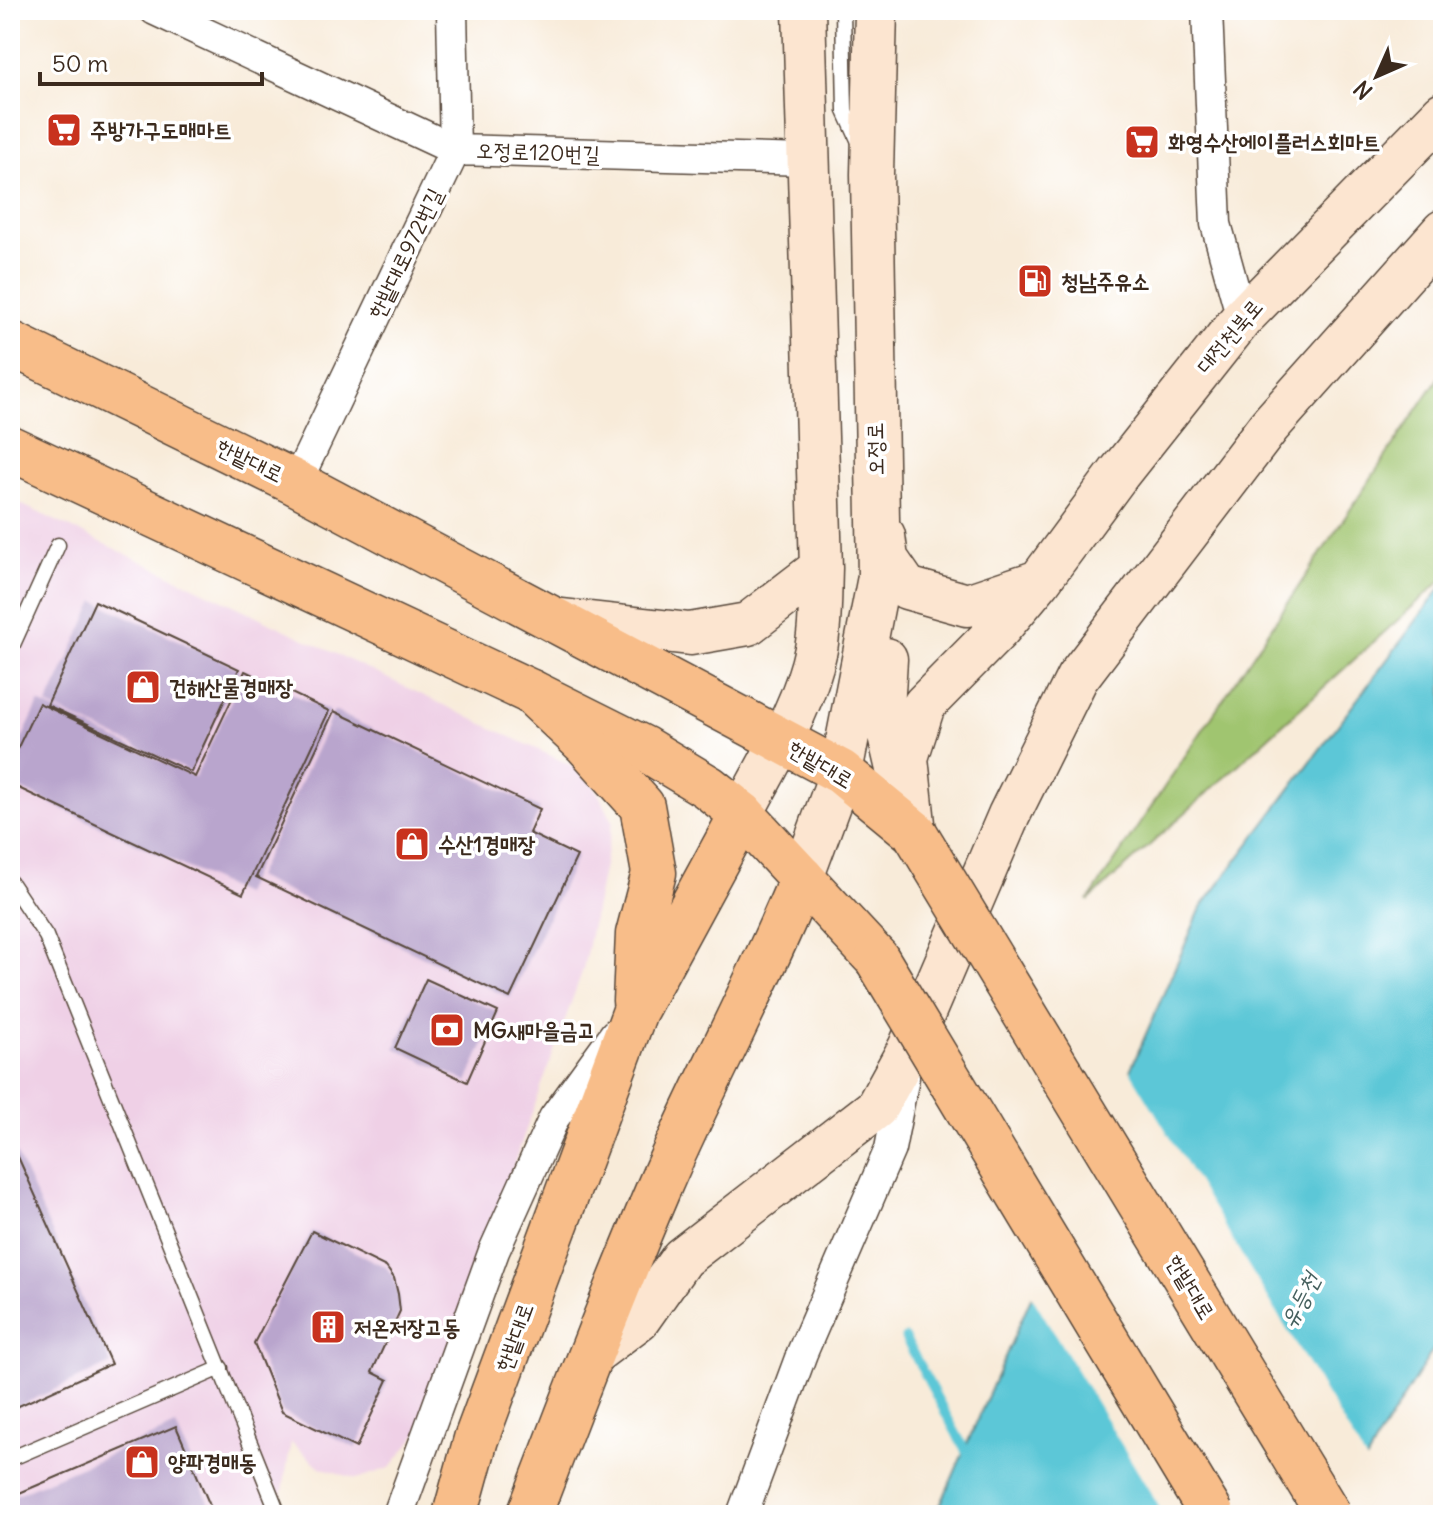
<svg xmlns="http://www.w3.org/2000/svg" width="1453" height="1525" viewBox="0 0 1453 1525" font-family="Delius,'Poor Story',sans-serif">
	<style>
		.built { fill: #efd0e6 }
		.green { fill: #a0c56f; stroke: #6e7846; stroke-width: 2 }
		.water { fill: #5cc7d7; stroke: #4c787a; stroke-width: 2 }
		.pier { fill: #f8ebd9 }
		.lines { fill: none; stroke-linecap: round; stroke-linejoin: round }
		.stream { stroke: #5cc7d7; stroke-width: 9 }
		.building { fill: #b9a5cd }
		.lane-casing { stroke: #57473a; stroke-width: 17 }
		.street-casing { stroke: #57473a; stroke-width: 33 }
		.secondary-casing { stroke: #57473a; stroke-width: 45 }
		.primary-casing { stroke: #57473a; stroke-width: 47 }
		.highway-casing { stroke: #57473a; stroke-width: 47 }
		.lane { stroke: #fff; stroke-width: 14 }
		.street { stroke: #fff; stroke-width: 30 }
		.secondary { stroke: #fce5d0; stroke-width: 42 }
		.primary { stroke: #f8bd89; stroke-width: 44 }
		.highway { stroke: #f8bd89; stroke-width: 44 }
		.primary-bridge-casing { stroke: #57473a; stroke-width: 47; stroke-linecap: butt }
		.primary-bridge { stroke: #f8bd89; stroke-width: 44 }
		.labels { text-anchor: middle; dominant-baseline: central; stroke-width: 7; stroke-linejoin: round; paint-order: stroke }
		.poi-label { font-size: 22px; font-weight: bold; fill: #3b2a1e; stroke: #fff; text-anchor: start }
		.street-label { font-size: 22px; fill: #3b2a1e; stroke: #fff }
		.water-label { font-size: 24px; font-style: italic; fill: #47615f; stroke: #fff }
	</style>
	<rect width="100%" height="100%" fill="#fff"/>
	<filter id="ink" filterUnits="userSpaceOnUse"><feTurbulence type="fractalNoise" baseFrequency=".0125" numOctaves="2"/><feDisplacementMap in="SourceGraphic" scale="16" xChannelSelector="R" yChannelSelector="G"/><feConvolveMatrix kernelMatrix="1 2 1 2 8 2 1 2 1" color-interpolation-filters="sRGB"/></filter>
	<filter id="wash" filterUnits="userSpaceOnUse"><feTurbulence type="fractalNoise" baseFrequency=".006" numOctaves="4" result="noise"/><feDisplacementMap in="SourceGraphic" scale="32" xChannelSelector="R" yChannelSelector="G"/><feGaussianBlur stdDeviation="1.8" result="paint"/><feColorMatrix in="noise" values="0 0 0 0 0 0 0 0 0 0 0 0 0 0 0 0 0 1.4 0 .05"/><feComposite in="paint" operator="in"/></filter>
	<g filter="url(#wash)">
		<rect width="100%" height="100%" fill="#f8ebd9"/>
		<path class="built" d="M10,499L587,773L613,821L583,969L419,1432L390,1468L356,1479L320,1467L291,1442L279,1515H10Z"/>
		<path class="green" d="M1443,371V579L1088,901Z"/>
		<path class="water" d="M1443,585V1334L1379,1437L1337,1515H936L1201,908Z"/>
		<path class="pier" d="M1127,1066L1369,1465L1341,1515H1164L1029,1291Z"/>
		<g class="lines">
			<path class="stream" d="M905,1338L970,1459"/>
		</g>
		<g id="blocks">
			<path class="building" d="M95,601L239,669L191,772L47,705Z
				M245,671L329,711L243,894L10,784V764L39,703L195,777Z
				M334,711L540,809L529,833L577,856L510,998L256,877Z
				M426,979L498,1012L467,1082L395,1048Z
				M10,1139L111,1364L10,1410Z
				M312,1231L386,1267L394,1278L398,1294L400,1311L372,1372L388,1380L356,1448L282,1412L254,1343Z
				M176,1426L214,1515H10V1497Z"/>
		</g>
	</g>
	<g filter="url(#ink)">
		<use href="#blocks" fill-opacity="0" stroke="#57473a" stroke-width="2"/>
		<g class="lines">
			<defs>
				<path id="lane" d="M843,10L845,111L860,144
					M10,651L58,545
					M10,882L46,936L279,1515
					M10,1459L221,1368"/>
				<path id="street" d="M155,10L455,150L808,160
					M1207,10L1216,224L1242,318
					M296,483L455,150L452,10
					M398,1515L494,1251L554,1118L615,1034
					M742,1515L802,1353L890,1149L904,1077"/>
				<path id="secondary" d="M884,536L887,559L907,588L967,605L1039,581
					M554,619L690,634L748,624L821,568
					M886,659L883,709L900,782
					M742,814C769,761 804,708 816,649C821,623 820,595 821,568L804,10
					M915,833L907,758L924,705L999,629L1040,580L1119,473L1242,318L1443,113
					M802,878L841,772L879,577L872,174L876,10
					M590,1356L639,1319L682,1258L876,1108L909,1048L1009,815L1077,678L1269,426L1443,231"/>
				<path id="primary" d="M10,343L296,483L841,772L915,833
					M10,448L531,692L645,749L708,787L742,814L877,959"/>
				<path id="highway" d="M531,692L586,744L642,806L654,873L638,934L635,1001
					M455,1515L476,1439L635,1011L742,814
					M529,1515C571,1405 613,1295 659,1187C704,1083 759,983 802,878"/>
			</defs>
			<use href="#lane" class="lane-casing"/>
			<use href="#street" class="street-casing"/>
			<use href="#secondary" class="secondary-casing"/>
			<use href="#primary" class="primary-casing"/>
			<use href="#highway" class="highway-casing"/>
			<use href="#lane" class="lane"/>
			<use href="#street" class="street"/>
			<use href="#secondary" class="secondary"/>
			<use href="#primary" class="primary"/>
			<use href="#highway" class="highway"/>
			<defs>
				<path id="primary-bridge" d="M915,833L1329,1515
					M877,959L1212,1515"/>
			</defs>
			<use href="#primary-bridge" class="primary-bridge-casing"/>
			<use href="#primary-bridge" class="primary-bridge"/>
		</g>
	</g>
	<defs>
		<symbol id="supermarket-square" viewBox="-11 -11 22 22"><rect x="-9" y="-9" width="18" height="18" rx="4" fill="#c8321e" stroke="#fff"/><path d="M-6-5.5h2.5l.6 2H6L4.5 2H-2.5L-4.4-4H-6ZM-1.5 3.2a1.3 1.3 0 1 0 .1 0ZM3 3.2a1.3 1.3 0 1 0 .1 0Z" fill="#fff"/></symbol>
		<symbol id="fuel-square" viewBox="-11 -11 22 22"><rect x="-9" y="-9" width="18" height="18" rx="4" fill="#c8321e" stroke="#fff"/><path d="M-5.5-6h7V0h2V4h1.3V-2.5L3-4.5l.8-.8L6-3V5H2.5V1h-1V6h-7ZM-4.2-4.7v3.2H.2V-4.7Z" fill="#fff"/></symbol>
		<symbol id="shop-square" viewBox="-11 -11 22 22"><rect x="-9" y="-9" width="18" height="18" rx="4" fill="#c8321e" stroke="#fff"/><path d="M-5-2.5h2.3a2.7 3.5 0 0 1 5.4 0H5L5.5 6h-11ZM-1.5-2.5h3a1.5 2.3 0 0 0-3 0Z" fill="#fff"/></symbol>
		<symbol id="bank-square" viewBox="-11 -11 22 22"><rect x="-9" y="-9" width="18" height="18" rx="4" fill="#c8321e" stroke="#fff"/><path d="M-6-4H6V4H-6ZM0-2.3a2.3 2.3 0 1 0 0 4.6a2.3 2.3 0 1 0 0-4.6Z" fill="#fff"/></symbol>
		<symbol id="building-square" viewBox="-11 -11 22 22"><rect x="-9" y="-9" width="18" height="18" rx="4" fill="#c8321e" stroke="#fff"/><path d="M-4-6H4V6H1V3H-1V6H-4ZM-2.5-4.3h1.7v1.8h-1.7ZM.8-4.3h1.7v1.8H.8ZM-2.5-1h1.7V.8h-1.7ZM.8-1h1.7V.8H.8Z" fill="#fff"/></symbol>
	</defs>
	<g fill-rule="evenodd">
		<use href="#supermarket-square" x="44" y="110" width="40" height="40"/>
		<use href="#supermarket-square" x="1122" y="122" width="40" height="40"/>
		<use href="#fuel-square" x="1015" y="261" width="40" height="40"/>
		<use href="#shop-square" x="123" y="667" width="40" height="40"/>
		<use href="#shop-square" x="392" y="824" width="40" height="40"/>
		<use href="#bank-square" x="427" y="1010" width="40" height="40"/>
		<use href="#building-square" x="308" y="1307" width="40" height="40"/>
		<use href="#shop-square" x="122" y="1442" width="40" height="40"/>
	</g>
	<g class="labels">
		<g class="poi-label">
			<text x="90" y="130">주방가구도매마트</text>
			<text x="1168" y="142">화영수산에이플러스회마트</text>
			<text x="1061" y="281">청남주유소</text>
			<text x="169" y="687">건해산물경매장</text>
			<text x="438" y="844">수산1경매장</text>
			<text x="473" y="1030">MG새마을금고</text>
			<text x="354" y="1327">저온저장고동</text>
			<text x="168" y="1462">양파경매동</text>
		</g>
		<g class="street-label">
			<text transform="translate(538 152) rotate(2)">오정로120번길</text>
			<text transform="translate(405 253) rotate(-64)">한밭대로972번길</text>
			<text transform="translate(1229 336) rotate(-50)">대전천북로</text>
			<text transform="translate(875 449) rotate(-91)">오정로</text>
			<text transform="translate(250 460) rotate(26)">한밭대로</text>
			<text transform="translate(821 764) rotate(31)">한밭대로</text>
			<text transform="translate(1191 1287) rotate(59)">한밭대로</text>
			<text transform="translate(514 1337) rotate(-70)">한밭대로</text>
		</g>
		<g class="water-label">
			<text transform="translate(1299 1300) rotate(-63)">유등천</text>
		</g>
	</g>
	<rect width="1453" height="1525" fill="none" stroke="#fff" stroke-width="40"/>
	<g transform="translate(1377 76) rotate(225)" stroke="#ffffff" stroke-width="6" paint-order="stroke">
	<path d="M0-6L14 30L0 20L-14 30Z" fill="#3b2a1e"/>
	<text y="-12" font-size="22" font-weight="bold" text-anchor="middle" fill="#3b2a1e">N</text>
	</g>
	<path d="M40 72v12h222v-12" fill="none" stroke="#3b2a1e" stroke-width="4"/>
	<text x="52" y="72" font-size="24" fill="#3b2a1e" stroke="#ffffff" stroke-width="6" paint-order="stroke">50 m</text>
</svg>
